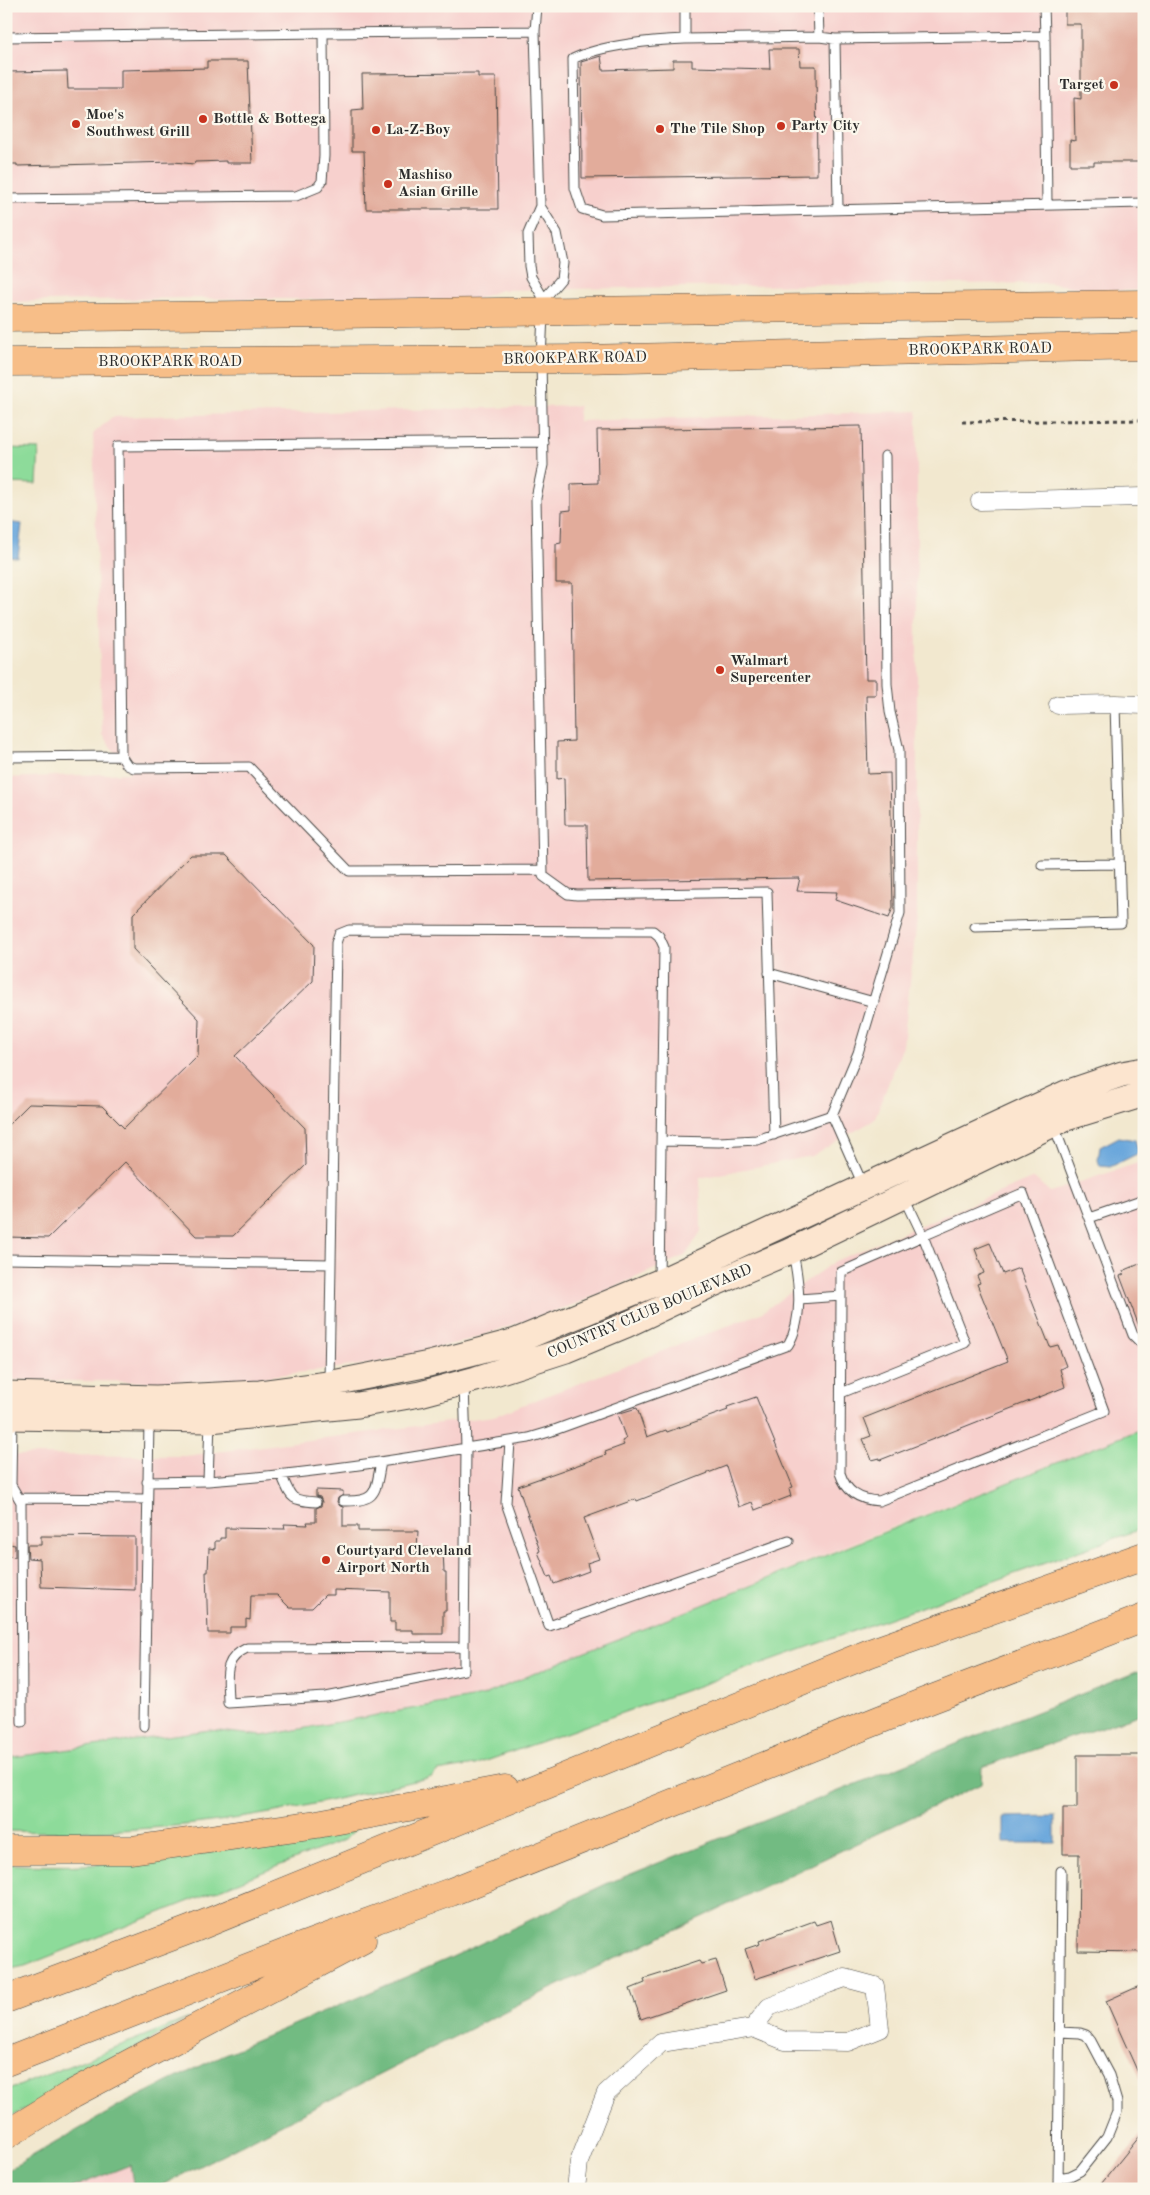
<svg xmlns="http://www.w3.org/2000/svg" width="1150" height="2195" viewBox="0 0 1150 2195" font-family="'Old Standard TT',serif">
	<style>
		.built { fill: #f7d0cd }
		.green { fill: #8ddb9a; stroke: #5c8362 }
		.forest { fill: #72bb82; stroke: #4e7356 }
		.water { fill: #6ba7dc; stroke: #4b6984 }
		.building { fill: #e2ac9b }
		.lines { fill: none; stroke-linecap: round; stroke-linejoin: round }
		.lane-casing { stroke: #494744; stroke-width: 11 }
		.street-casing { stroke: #494744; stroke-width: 19 }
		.secondary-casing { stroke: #494744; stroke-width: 27 }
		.primary-casing { stroke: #494744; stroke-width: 29 }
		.highway-casing { stroke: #494744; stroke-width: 29 }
		.path { stroke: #494744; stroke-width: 3; stroke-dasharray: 4 4; stroke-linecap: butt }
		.lane { stroke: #fff; stroke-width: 9 }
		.street { stroke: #fff; stroke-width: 18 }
		.secondary { stroke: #fce5cf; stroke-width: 25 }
		.primary { stroke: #f7be88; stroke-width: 28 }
		.highway { stroke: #f7be88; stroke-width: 28 }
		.poi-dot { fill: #c8321e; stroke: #fbf7ec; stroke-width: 2 }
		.labels { text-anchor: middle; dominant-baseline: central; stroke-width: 4.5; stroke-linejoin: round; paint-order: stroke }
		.poi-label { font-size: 15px; font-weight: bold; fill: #2b2b2b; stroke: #fbf7ec; text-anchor: start }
		.street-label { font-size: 15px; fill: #2b2b2b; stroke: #fbf7ec }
	</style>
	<rect width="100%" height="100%" fill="#fbf7ec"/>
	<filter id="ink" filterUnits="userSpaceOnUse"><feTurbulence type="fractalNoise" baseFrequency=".02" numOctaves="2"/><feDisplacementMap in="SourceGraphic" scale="10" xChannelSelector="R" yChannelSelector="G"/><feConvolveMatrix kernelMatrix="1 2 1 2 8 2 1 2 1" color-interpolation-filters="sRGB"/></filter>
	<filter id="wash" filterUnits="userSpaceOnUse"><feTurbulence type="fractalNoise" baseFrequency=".0096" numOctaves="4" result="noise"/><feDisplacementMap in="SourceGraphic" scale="20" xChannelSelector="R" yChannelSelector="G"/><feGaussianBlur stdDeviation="1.12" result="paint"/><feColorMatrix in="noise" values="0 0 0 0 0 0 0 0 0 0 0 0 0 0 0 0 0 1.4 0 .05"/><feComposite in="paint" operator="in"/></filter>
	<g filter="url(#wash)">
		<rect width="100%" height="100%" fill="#f2e8cf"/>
		<path class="built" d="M6,6H1144V290L1098,291L1049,283L815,285L500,290L472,301L180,298L6,302Z
			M579,406L578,421L917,411V919L903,1046L874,1120L812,1156L700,1178L701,1231L686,1255L581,1302L472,1339L377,1363L238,1380L163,1382L6,1380V778L130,773L102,735L93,434L112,417Z
			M1144,1161V1428L865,1538L482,1696L262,1736L210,1730L6,1758V1455L186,1456L494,1416L761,1313L835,1261L1034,1178L1050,1192Z
			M130,2164L134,2189H68Z"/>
		<path class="green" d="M6,448L39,449L37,484L6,483Z
			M1144,1428V1528L475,1765L437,1771L432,1777C373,1790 313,1806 253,1816C171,1829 89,1834 6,1831V1758L210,1730L262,1736L482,1696L563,1661Z
			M358,1827L344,1840L25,1966L6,1970V1864C124,1873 242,1845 358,1827Z
			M189,2018L6,2120V2091Z"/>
		<path class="forest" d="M1144,1669V1713L982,1767L981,1784L519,2004L154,2189H134L130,2165L68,2189H6V2171L123,2104L223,2055L448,1959L606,1884Z"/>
		<path class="water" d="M6,522L22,524L18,558L6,557Z
			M1119,1137L1135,1140L1139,1153L1110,1167L1100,1166L1098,1160L1100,1147Z
			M1055,1816V1843H1003V1817Z"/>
		<g id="blocks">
			<path class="building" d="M1065,6H1144V162H1094V165H1070V140L1075,141L1074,98L1081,99V24H1065Z
				M769,49H799L800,66H816L817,175L582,178L581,62L601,56L603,70L673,68V60H692V67L770,69Z
				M207,61H248L252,163H226V161L195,162L194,164L174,162L17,166V164H6V72L67,71L68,89H121V70L207,68Z
				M478,73V77H496L498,209H366L364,151H352V110L363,109L362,74Z
				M861,426L866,679H876V695H866L868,774L890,773L893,907L889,918L835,900L837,892L797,891L800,878L588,881L587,825H565L564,778L557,779V742L574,741L572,583H556V544L561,543L562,511L571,510V484L598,483L597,430Z
				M191,855H226L314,945L313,981L235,1056L305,1128L306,1165L233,1236H196L125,1162L48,1238L6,1237V1127L29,1104L102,1106L124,1128L198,1055L199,1019L133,949V914Z
				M990,1243L1003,1274L1019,1268L1050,1347L1058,1345L1066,1366L1060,1369L1065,1387L931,1440L880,1460V1458L872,1460L863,1439L871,1436L864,1418L1008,1361L977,1284L980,1283L977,1276L984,1273L975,1249Z
				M1144,1262V1334H1142L1120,1276L1124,1274L1123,1271Z
				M756,1397L793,1487L789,1488L791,1496L755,1510L752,1502L739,1507L726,1466L637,1501L636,1499L584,1518L599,1559L587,1563L589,1571L554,1584L551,1576L548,1577L538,1552L540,1551L518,1486L606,1455L605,1452L624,1445L622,1441L626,1439L617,1414L637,1408L647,1437L666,1430L667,1432L728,1410L727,1407Z
				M316,1490L343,1491V1495L338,1498L337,1502L340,1506L343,1507V1526H358V1531H418L417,1548H443L444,1572H446V1611H443V1634H413V1630H395V1622H390V1592L334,1590V1595H325L312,1608H290L277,1595H251L250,1620L246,1619V1627H230V1633H208L206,1572H208L209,1548L215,1549V1541H220V1538H225V1528L285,1529L284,1524L308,1525L307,1522H316V1508L321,1506L322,1502L320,1497L316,1496Z
				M41,1536L135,1537V1590L41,1587L40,1559L28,1558L27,1545H41Z
				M9,1544L15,1545V1557L8,1556Z
				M1077,1755H1144V1952L1078,1951L1079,1854H1063V1808H1077Z
				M831,1920L840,1951L755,1979L745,1949L760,1944L759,1941L814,1921L816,1925Z
				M716,1960L726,1990L641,2019L630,1989L645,1983L644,1979L660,1974L699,1961L701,1964Z
				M1144,1984V2086L1106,2001Z
				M1144,2131V2189H1097Z"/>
		</g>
	</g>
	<g filter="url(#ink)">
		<use href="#blocks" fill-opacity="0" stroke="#494744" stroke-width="1"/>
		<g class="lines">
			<defs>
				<path id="lane" d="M685,6V39C655,40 600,45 573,59L575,188L582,209L602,215L1144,203
					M1044,6L1045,36
					M535,31L537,6
					M323,33L535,31L540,206L528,234L529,266L531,277L544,299L561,279L563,263L557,233L540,206
					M6,37L323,33L324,156L322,181L318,187L296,196L6,199
					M819,37L835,39L1045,36L1047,204
					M685,39L819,37L818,6
					M835,39L838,208
					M543,314L541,359L543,465L536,498L543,876L568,894L577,895L767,892L774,1135
					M121,756L127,765L134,768L249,767L349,871L543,870
					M6,757L121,756L118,446L543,442
					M1042,865L1119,864
					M975,927L1121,923L1115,704
					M769,973L874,1002
					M832,1115L858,1053L900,913L899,750L890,712L887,684L885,456
					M1054,1126L1133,1335L1144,1346
					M661,1141L719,1142L757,1140L832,1115L863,1185
					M1089,1218L1144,1199
					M6,1259L331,1264L329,1381
					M331,1264L336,943L339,934L349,930L653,931L659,936L664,947L659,1279
					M841,1296L840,1473C846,1492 859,1500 879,1501L1104,1411L1023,1193L923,1236L965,1343L841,1393
					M799,1299L841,1296V1272L923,1236L905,1198
					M510,1442L506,1503L549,1626L789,1541
					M281,1474C292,1499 289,1500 316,1502
					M208,1481C295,1475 381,1463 466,1448L464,1384
					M147,1482L208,1481L210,1421
					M6,1485H11L12,1418
					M11,1485L21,1502L22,1722
					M19,1498L147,1499
					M343,1501C378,1502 375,1492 381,1462
					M464,1647V1670L326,1697L228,1703C228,1678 221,1660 247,1648L464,1647L466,1448L529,1438L549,1432L788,1345C804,1318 799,1282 793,1252
					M144,1726L149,1421
					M1058,2178L1070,2176L1080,2171L1107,2137L1117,2112V2102L1109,2075L1091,2041L1086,2035L1080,2033L1059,2032
					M1058,2189L1061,1871"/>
				<path id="street" d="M980,501L1144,497
					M1058,705L1115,704L1144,705
					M576,2189L579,2162L606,2093L661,2043L753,2028L785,2041L848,2042L880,2029L875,1986L845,1978L828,1984L769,2007L753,2028"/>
				<path id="secondary" d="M6,1394L156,1398L260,1393L328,1384L429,1364L516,1341L659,1282L1066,1093L1122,1074L1144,1070
					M6,1417L210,1420L358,1405L420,1394L476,1379L566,1350L626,1325L706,1287L788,1252L1066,1118L1144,1094"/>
				<path id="primary" d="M6,318L1144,304
					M6,362L582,359L1144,346"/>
				<path id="highway" d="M6,1850H131L317,1824L505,1789
					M6,1999L192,1929L870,1653L1144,1556
					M6,2062L298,1948L451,1892L919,1704L1144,1618
					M6,2135L72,2094L362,1940"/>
			</defs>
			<use href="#lane" class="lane-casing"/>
			<use href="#street" class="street-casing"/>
			<use href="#secondary" class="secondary-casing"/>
			<use href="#primary" class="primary-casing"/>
			<use href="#highway" class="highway-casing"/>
			<path class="path" d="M962,422L1144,420"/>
			<use href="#lane" class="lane"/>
			<use href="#street" class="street"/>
			<use href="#secondary" class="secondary"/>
			<use href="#primary" class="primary"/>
			<use href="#highway" class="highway"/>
		</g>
	</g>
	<g class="poi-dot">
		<circle cx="1114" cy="85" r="5"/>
		<circle cx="203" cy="119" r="5"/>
		<circle cx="76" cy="124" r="5"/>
		<circle cx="781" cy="126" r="5"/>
		<circle cx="660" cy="129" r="5"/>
		<circle cx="376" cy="130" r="5"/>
		<circle cx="388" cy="184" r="5"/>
		<circle cx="720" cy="670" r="5"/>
		<circle cx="326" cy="1560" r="5"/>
	</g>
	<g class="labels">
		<g class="poi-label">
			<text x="1104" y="85" text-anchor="end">Target</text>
			<text x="86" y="115">Moe's<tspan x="86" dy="17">Southwest Grill</tspan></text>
			<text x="213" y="119">Bottle &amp; Bottega</text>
			<text x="791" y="126">Party City</text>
			<text x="670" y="129">The Tile Shop</text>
			<text x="386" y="130">La-Z-Boy</text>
			<text x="398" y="175">Mashiso<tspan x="398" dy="17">Asian Grille</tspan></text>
			<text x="730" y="661">Walmart<tspan x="730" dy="17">Supercenter</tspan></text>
			<text x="336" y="1551">Courtyard Cleveland<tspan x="336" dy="17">Airport North</tspan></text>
		</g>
		<g class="street-label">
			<text transform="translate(980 350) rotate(-1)">BROOKPARK ROAD</text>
			<text transform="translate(575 359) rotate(-1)">BROOKPARK ROAD</text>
			<text x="170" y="362">BROOKPARK ROAD</text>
			<text transform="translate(650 1312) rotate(-23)">COUNTRY CLUB BOULEVARD</text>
		</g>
	</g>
	<rect width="1150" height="2195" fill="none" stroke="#fbf7ec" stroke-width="25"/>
</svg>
